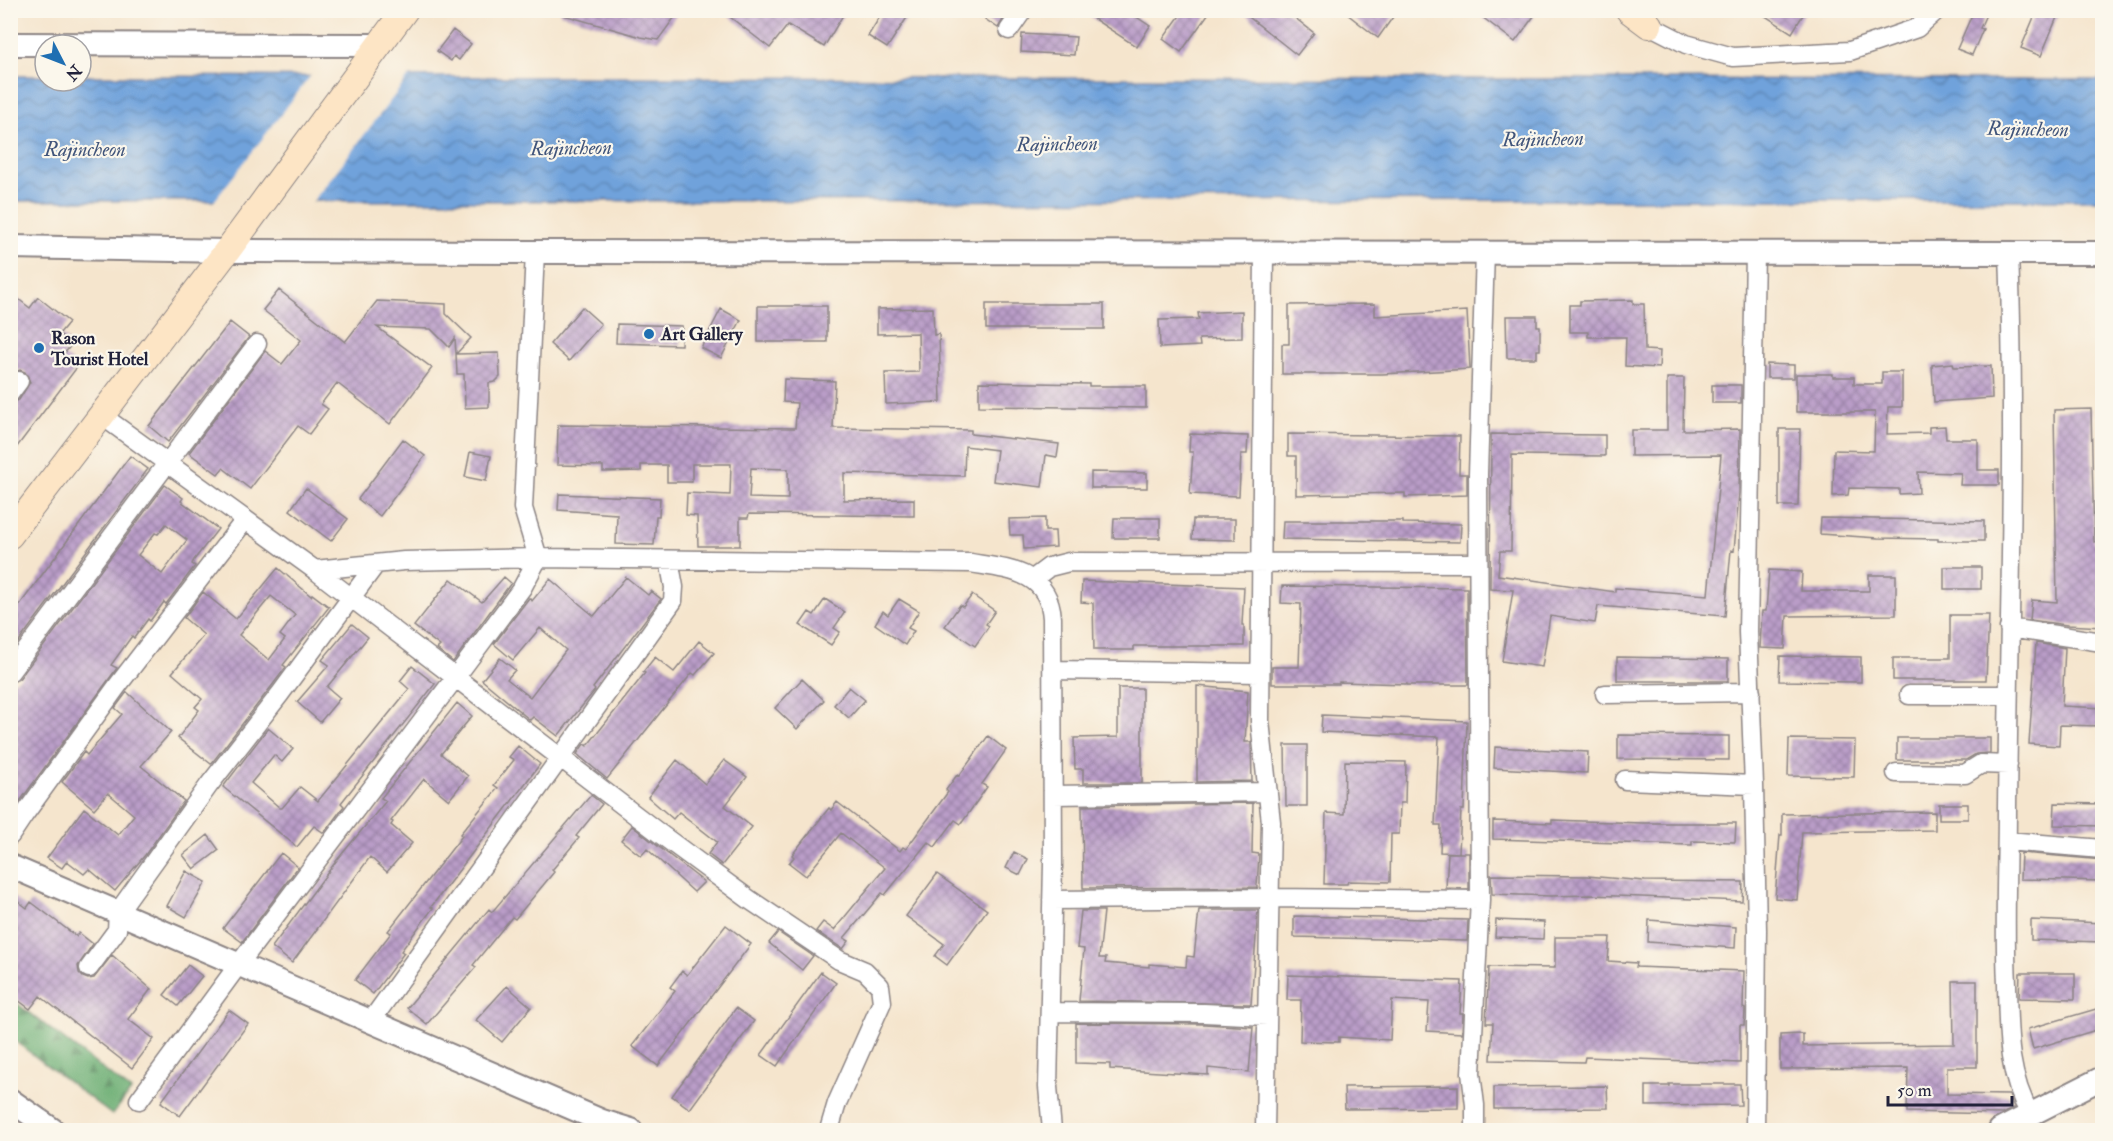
<svg xmlns="http://www.w3.org/2000/svg" width="2113" height="1141" viewBox="0 0 2113 1141" font-family="'IM FELL Double Pica',serif">
	<style>
		.forest { fill: url(#forest-firs); stroke: #466856; stroke-width: 1.5 }
		.water { fill: url(#water-waves); stroke: #48628b; stroke-width: 1.5 }
		.pier { fill: #f5e5cd }
		.building { fill: url(#building-cross-hatch); fill-rule: evenodd }
		.lines { fill: none; stroke-linecap: round; stroke-linejoin: round }
		.minor-casing { stroke: #8c8484; stroke-width: 21 }
		.tertiary-casing { stroke: #8c8484; stroke-width: 26 }
		.secondary-casing { stroke: #8c8484; stroke-width: 28 }
		.minor { stroke: #fff; stroke-width: 18 }
		.tertiary { stroke: #fff; stroke-width: 22 }
		.secondary { stroke: #fde5c5; stroke-width: 26 }
		.poi-dot { fill: #1f6fb2; stroke: #fbf7ec; stroke-width: 2 }
		.labels { text-anchor: middle; dominant-baseline: central; stroke-width: 4.5; stroke-linejoin: round; paint-order: stroke }
		.poi-label { font-size: 18px; font-weight: bold; fill: #22223b; stroke: #fbf7ec; text-anchor: start }
		.water-label { font-size: 20px; font-style: italic; fill: #41557b; stroke: #fbf7ec }
	</style>
	<defs>
		<pattern id="forest-firs" width="22" height="20" patternUnits="userSpaceOnUse" patternTransform="scale(1.5)"><rect width="22" height="20" fill="#6bad72"/><path d="M5 1l3.5 6h-7zM16 11l3.5 6h-7z" fill="#588c5f"/></pattern>
		<pattern id="water-waves" width="16" height="10" patternUnits="userSpaceOnUse" patternTransform="scale(1.5)"><rect width="16" height="10" fill="#6fa2db"/><path d="M0 5q4-4 8 0t8 0" fill="none" stroke="#5b84b3"/></pattern>
		<pattern id="building-cross-hatch" width="8" height="8" patternUnits="userSpaceOnUse" patternTransform="scale(1.5)"><rect width="8" height="8" fill="#ba9dc8"/><path d="M0 0l8 8M0 8l8-8" fill="none" stroke="#9780a4"/></pattern>
	</defs>
	<rect width="100%" height="100%" fill="#fbf7ec"/>
	<filter id="ink" filterUnits="userSpaceOnUse"><feTurbulence type="fractalNoise" baseFrequency=".0167" numOctaves="2"/><feDisplacementMap in="SourceGraphic" scale="12" xChannelSelector="R" yChannelSelector="G"/><feConvolveMatrix kernelMatrix="1 2 1 2 8 2 1 2 1" color-interpolation-filters="sRGB"/></filter>
	<filter id="wash" filterUnits="userSpaceOnUse"><feTurbulence type="fractalNoise" baseFrequency=".008" numOctaves="4" result="noise"/><feDisplacementMap in="SourceGraphic" scale="24" xChannelSelector="R" yChannelSelector="G"/><feGaussianBlur stdDeviation="1.35" result="paint"/><feColorMatrix in="noise" values="0 0 0 0 0 0 0 0 0 0 0 0 0 0 0 0 0 1.4 0 .05"/><feComposite in="paint" operator="in"/></filter>
	<g filter="url(#wash)">
		<rect width="100%" height="100%" fill="#f5e5cd"/>
		<path class="forest" d="M11,999L131,1091L112,1115L11,1038Z"/>
		<path class="water" d="M11,76H45V81H81V76L2102,80V200L11,201Z"/>
		<path class="pier" d="M312,74H411L311,204H212Z"/>
		<g id="blocks">
			<path class="building" d="M560,10H680L658,40L641,37L560,14Z
				M721,10H846L824,47L788,25L770,48Z
				M884,10H912L887,48L868,36Z
				M990,10H1009L998,28L985,19Z
				M1080,10H1126L1150,26L1137,47Z
				M1184,10H1211L1181,52L1163,39Z
				M1240,10H1285L1314,33L1297,55Z
				M1342,10H1398L1378,38Z
				M1473,10H1527L1534,16L1515,42Z
				M1756,10H1806L1792,33Z
				M1974,10H1988L1980,28L1983,29L1972,55L1957,49Z
				M2037,10H2060L2041,56L2021,48Z
				M453,30L471,44L459,60L454,56L451,61L437,51Z
				M1022,34L1076,37L1074,55L1021,52Z
				M279,290L345,342L377,301L446,304V314L471,338L456,354L455,338L449,347L431,329L377,327L432,368L390,424L337,383L321,404L328,409L309,434L298,426L250,489L223,468L218,474L189,453L265,351L282,364L301,340L263,310Z
				M38,297L69,322L59,334L72,344L63,355L78,366L10,456V404L19,400L30,382L25,372L20,370L10,374V307L17,298L30,308Z
				M1633,300V304H1644L1645,350L1660,351L1659,368L1625,366L1626,337H1588V332H1570V305H1580V301Z
				M986,304H1104V329H986Z
				M1375,304V316L1467,311L1470,369L1382,374H1282V344H1289V305Z
				M758,306H827V342H758Z
				M582,307L601,324L569,361L550,344Z
				M933,308L934,335L939,334L941,402L886,404L885,373L919,372L918,333L877,334V309Z
				M721,309L741,320L721,358L701,348Z
				M1242,311V338L1199,339L1200,346L1160,348L1159,320L1199,319L1198,313Z
				M1506,316H1537V326H1540V350H1537V358H1507Z
				M230,322L249,337L168,442L149,426Z
				M617,324L682,326L681,345L616,343Z
				M499,353L500,377L495,382L489,383V407L465,408L464,374H457L456,354Z
				M1953,363L1954,367L1991,366L1992,398L1934,402L1932,365Z
				M1767,364L1794,365V378H1767Z
				M1882,372H1902V407H1888L1887,434L1929,433V427L1945,426L1946,439H1978V470H1999V485H1960L1961,473L1918,472L1919,493L1899,494V489L1849,488L1848,495L1833,496L1834,450L1874,451L1875,412H1796V374H1833V377H1854V384H1882Z
				M1667,378H1684L1683,430L1740,429L1739,493L1734,551L1731,550L1725,616L1598,606L1595,623L1550,616L1542,667L1502,661L1513,590L1490,589L1491,434L1605,435V456L1512,455L1511,551H1500L1498,575L1615,592V588L1708,595L1721,455L1631,456V430H1667Z
				M784,379L835,381L833,428L971,430V434L1059,444L1057,457L1046,455L1042,487L993,481L997,450L965,446L964,476L844,473V500L914,499V516L749,514L748,518H740V546H698L697,516L686,515L687,493L730,495L731,464H692V482H667V465H641V471L603,472V466L557,465L558,425L795,428L797,403L783,402ZM751,468L788,469V499L749,498Z
				M979,382L1089,384V386H1146V408L979,406Z
				M1712,385H1741V403H1712Z
				M2091,409L2094,542L2103,541L2102,627L2067,625L2030,620L2032,600L2057,602L2054,410Z
				M1779,429H1800L1798,506H1779Z
				M1190,434L1248,436L1247,454H1241L1239,496L1190,494L1193,452H1189Z
				M1288,434L1460,436L1459,474H1467V495L1405,497V493L1296,495V456H1288Z
				M403,439L425,456L380,516L358,499Z
				M470,452L491,456L486,481L465,477Z
				M130,456L148,469L10,653V618Z
				M1091,472L1147,473V488H1091Z
				M165,485L183,498L181,501L218,529L194,560L192,564L195,566L166,604L164,602L150,621L148,619L134,638L132,636L111,665L117,668L10,815V683L19,679ZM166,524L187,540L162,574L138,555L155,533L158,534Z
				M306,488L348,519L331,541L290,510Z
				M559,494L660,498L659,516H656L654,545L616,544L617,514L558,510Z
				M1045,518V531H1055L1056,547L1024,549L1023,535H1010L1009,519Z
				M1114,518H1160V538H1113Z
				M1821,518L1984,521V541H1938V539L1878,538L1820,534Z
				M1193,519H1235V540L1192,539Z
				M1283,521H1403V523L1461,524L1460,542L1282,539Z
				M1944,567H1981V589H1944Z
				M278,568L311,596L312,594L329,607L283,665L286,667L271,687L211,764L178,738L199,710L195,707L202,699L172,673L204,635L184,618L203,592L236,619ZM271,596L295,615L280,635L285,639L269,660L239,635Z
				M1769,570L1802,572L1801,591H1869V575H1896V615L1787,616L1785,649L1760,648L1762,611H1766Z
				M504,577L511,583L453,662L437,649L440,646L414,626L451,579L482,602Z
				M626,577L648,595L651,591L661,599L593,688L595,690L558,736L533,717L530,720L482,680L500,658L515,670L507,679L530,697L566,650L540,628L513,660L494,644L529,598L532,601L550,579L594,616Z
				M1082,581L1244,587L1242,625H1244V646H1134V650H1094L1093,603L1081,602Z
				M1282,586L1467,588L1468,685H1407V684L1339,682V684H1272V667H1299L1301,604L1281,603Z
				M972,595L995,611L986,624L989,626L975,646L945,626L960,605L963,607Z
				M825,599L845,612L834,628L840,632L831,645L800,625L809,612L814,615Z
				M899,599L919,611L908,628L914,631L905,645L875,624L883,611L888,615Z
				M1950,615H1989L1986,680H1893V658H1950Z
				M352,624L368,637L327,687L340,698L320,722L297,702L329,665L322,660Z
				M699,641L714,653L695,675L692,673L607,779L577,754L584,744L587,746L615,711L645,673L643,672L655,657L674,672Z
				M2036,643L2065,648L2062,706L2103,708V726L2060,725L2059,746L2029,744Z
				M1780,656L1861,657V682L1779,681Z
				M1617,657L1728,659V681H1617Z
				M412,666L435,684L341,803L344,806L324,833L314,826L297,847L223,787L268,728L293,749L282,762L274,755L251,783L280,808H282L300,787L318,801L409,689L400,681Z
				M802,679L824,700L797,729L775,708Z
				M1197,686L1248,691L1245,742H1251L1252,781L1197,782Z
				M849,687L865,700L849,718L834,705Z
				M1118,688H1142V783H1083V769H1075L1074,738L1118,737Z
				M127,692L171,732L141,766L184,801L145,855L115,891L89,869L84,874L67,861L62,868L47,858L84,808L118,835L134,815L108,793L94,809L62,782L84,752L87,755L122,714L115,708Z
				M457,703L472,716L441,754L468,776L449,800L424,779L391,821L393,822L391,825L412,843L387,872L370,857L292,963L272,947L337,860L386,801L381,798Z
				M1322,715L1467,721L1464,810H1461L1459,853L1440,852L1441,825H1435L1439,737L1321,732Z
				M1618,735L1729,736V760L1618,759Z
				M988,736L1006,750L982,784L987,787L961,824L955,820L935,847L928,842L885,895L882,893L844,938L849,941L843,949L816,931L823,922L834,930L885,868L841,833L806,876L789,863L794,857L792,855L829,808L831,810L837,802L900,851L903,847L906,849L948,792L946,790L957,775L959,776Z
				M1897,738H1990V753L1976,754L1966,760H1897Z
				M1789,739L1855,740L1854,777L1788,776Z
				M1285,745H1307V806H1286Z
				M518,746L540,764L431,907L433,908L401,951L404,953L373,994L355,980L391,933L388,931L462,836L460,834L498,788L494,785L514,760L509,757Z
				M1495,747L1588,752L1587,773L1494,768Z
				M677,760L705,784L724,760L747,777L725,806L752,827L722,865L708,854L717,842L679,812L673,819L648,797Z
				M1345,761L1406,762L1405,803H1400L1399,834H1391L1390,882L1348,881L1347,884H1324L1326,813L1344,814Z
				M591,795L602,804L576,836L579,838L552,870L554,872L515,919L512,917L473,965L476,967L427,1024L407,1008L489,909L492,912Z
				M1253,803L1252,853L1259,854L1257,887L1083,888L1082,806Z
				M2055,803L2103,804V826L2054,825Z
				M1939,804H1968V819H1939Z
				M1935,812V830L1802,832L1797,900L1775,898L1780,835H1782V814Z
				M1552,820L1643,823H1736L1735,842L1692,841V845L1651,844L1493,839V821L1552,823Z
				M632,826L704,882L694,892L647,849L641,856L621,840Z
				M208,835L219,850L194,869L183,855Z
				M1014,852L1028,859L1020,875L1006,868Z
				M281,853L298,867L242,942L223,928Z
				M1448,853H1469V889L1446,888Z
				M2021,853L2103,860V881L2020,879Z
				M186,871L206,882L186,917L167,906Z
				M937,874L987,910L947,965L935,956L944,944L906,916Z
				M1491,875L1587,876L1645,881L1743,882L1742,901L1591,895L1550,896L1492,894Z
				M10,895L27,908L31,902L76,936L79,933L93,944L78,966L79,973L83,977L88,979L94,978L112,955L151,989L128,1019L154,1039L132,1068L40,996L30,1009L10,994Z
				M1199,910H1258L1251,1004L1079,1001L1084,949L1077,948L1081,911H1104L1099,958H1106L1105,963L1149,967V964L1186,967L1187,956L1194,957Z
				M1294,916L1468,920L1467,941L1294,937Z
				M1496,920L1544,922L1543,939L1495,937Z
				M1649,920L1736,927L1735,948L1648,942Z
				M2031,920L2103,923V942L2031,940Z
				M726,925L751,944L658,1066L632,1046L675,991L670,987L682,971L687,975Z
				M778,932L813,956L802,970L769,943Z
				M1555,937H1610L1608,961L1637,963L1636,967L1744,971L1743,1008L1745,1009L1744,1025H1740V1063L1585,1057L1584,1062L1491,1060L1493,1023H1486L1489,967L1555,968Z
				M188,965L202,976L178,1006L164,995Z
				M821,972L836,983L777,1066L761,1055Z
				M2020,973H2075V999L2019,998Z
				M1288,975L1462,981L1460,1013H1463L1462,1033L1427,1031L1429,1002L1392,1000L1390,1040L1339,1037V1042L1300,1041L1301,1000H1287Z
				M1953,981H1977V1067H1947V1094L2009,1095L2014,1108L2002,1114L1907,1112L1908,1068L1780,1069V1035L1803,1034V1046L1954,1044Z
				M507,986L531,1007L502,1042L476,1020Z
				M2103,1007V1028L2033,1049L2028,1029Z
				M736,1008L754,1021L690,1109L672,1096Z
				M229,1010L248,1024L180,1116L161,1102Z
				M1076,1023L1204,1024L1253,1027L1249,1072L1208,1068V1075L1110,1069V1064L1076,1063Z
				M1669,1084H1740L1741,1105L1646,1106V1086H1669Z
				M1458,1086V1108L1345,1109L1344,1087Z
				M1607,1086L1608,1108L1494,1109V1087Z"/>
		</g>
	</g>
	<g filter="url(#ink)">
		<use href="#blocks" fill-opacity="0" stroke="#8c8484" stroke-width="1.5"/>
		<g class="lines">
			<defs>
				<path id="minor" d="M1649,25L1686,44L1733,57L1850,51L1917,28L1937,10
					M1009,30L1023,10
					M1264,252L1260,721L1271,822L1265,1130
					M2009,253C2016,438 2009,622 2007,807C2007,866 2004,925 2007,984C2008,1032 2007,1074 2031,1116
					M10,393L19,381
					M101,415L315,570L404,561L538,558L971,563C1007,569 1049,571 1052,618L1053,864L1048,1087L1052,1130
					M315,570L659,833L750,900L839,960L865,971L880,986L882,1002L837,1103L829,1130
					M1033,579L1049,567L1069,562L1478,563
					M2009,628L2102,642
					M1053,670L1260,673
					M10,672L257,344
					M1605,694L1751,692
					M1909,695H2008
					M1896,773L1965,774L1981,764L2008,765
					M1625,780L1754,785
					M1053,795L1268,792
					M10,836L24,815L118,685L245,520
					M2007,841L2102,849
					M1052,900L1270,898L1480,900
					M89,968L117,930L118,912L209,785L280,694L376,564
					M1050,1012L1204,1013L1267,1016
					M371,1021L673,601L674,587L669,560
					M139,1100L239,964L455,678L522,588L538,558L523,508L535,252
					M1475,1130V1105L1471,1073L1480,900L1478,474L1485,252
					M1755,1130L1757,930L1754,785L1748,632L1755,253"/>
				<path id="tertiary" d="M10,44L380,45
					M10,247L227,251L535,252L2102,253
					M10,866L602,1121L631,1130
					M10,1100L53,1130
					M2000,1130L2102,1078"/>
				<path id="secondary" d="M1629,10L1649,25
					M10,535L227,251L405,10"/>
			</defs>
			<use href="#minor" class="minor-casing"/>
			<use href="#tertiary" class="tertiary-casing"/>
			<use href="#secondary" class="secondary-casing"/>
			<use href="#minor" class="minor"/>
			<use href="#tertiary" class="tertiary"/>
			<use href="#secondary" class="secondary"/>
		</g>
	</g>
	<g class="poi-dot">
		<circle cx="649" cy="334" r="6"/>
		<circle cx="39" cy="348" r="6"/>
	</g>
	<g class="labels">
		<g class="poi-label">
			<text x="661" y="334">Art Gallery</text>
			<text x="51" y="338">Rason<tspan x="51" dy="21">Tourist Hotel</tspan></text>
		</g>
		<g class="water-label">
			<text transform="translate(2028 129) rotate(1)">Rajincheon</text>
			<text transform="translate(1543 139) rotate(-1)">Rajincheon</text>
			<text transform="translate(1057 144) rotate(-1)">Rajincheon</text>
			<text transform="translate(571 148) rotate(-1)">Rajincheon</text>
			<text x="85" y="149">Rajincheon</text>
		</g>
	</g>
	<rect width="2113" height="1141" fill="none" stroke="#fbf7ec" stroke-width="36"/>
	<g transform="translate(63 63) rotate(132)"><circle r="28" fill="#fbf7ec" stroke="#a4a2a5" stroke-width="1.5"/>
	<path d="M0-4.5L10 22L0 15L-10 22Z" fill="#1f6fb2"/>
	<text y="-9" font-size="16" font-weight="bold" text-anchor="middle" fill="#22223b">N</text>
	</g>
	<path d="M1888 1096v9h124v-9" fill="none" stroke="#22223b" stroke-width="3"/>
	<text x="1897" y="1096" font-size="18" fill="#22223b" stroke="#fbf7ec" stroke-width="4.5" paint-order="stroke">50 m</text>
</svg>
